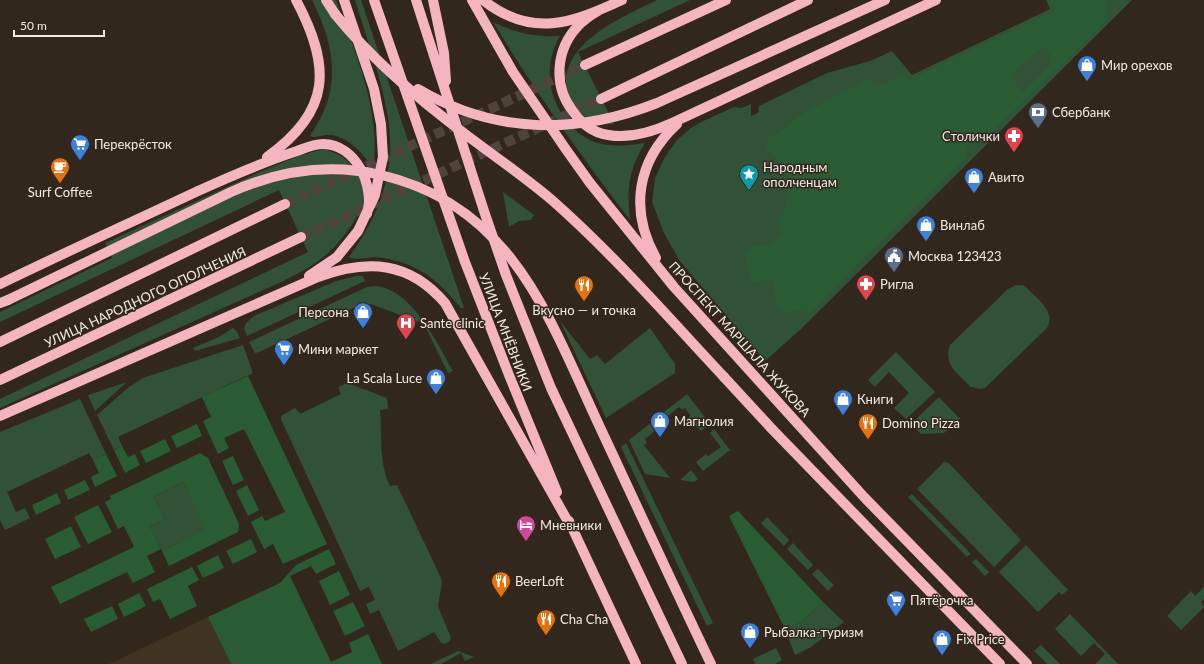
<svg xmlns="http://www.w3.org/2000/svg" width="1204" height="664" viewBox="0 0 1204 664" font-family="Lato,sans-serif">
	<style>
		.education { fill: #3f3324 }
		.green { fill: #315237 }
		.forest { fill: #295b34; fill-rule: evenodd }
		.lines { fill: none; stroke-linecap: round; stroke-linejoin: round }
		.major-tunnel { stroke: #4f443b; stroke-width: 10; stroke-dasharray: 10 5; stroke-linecap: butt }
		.major { stroke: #f4b5be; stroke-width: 10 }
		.major-bridge { stroke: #f4b5be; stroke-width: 10 }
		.labels { text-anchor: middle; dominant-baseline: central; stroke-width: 3; stroke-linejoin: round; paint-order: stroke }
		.poi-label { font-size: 13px; fill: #f3ebe4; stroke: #32271d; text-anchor: start }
		.street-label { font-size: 13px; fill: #f3ebe4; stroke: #32271d }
	</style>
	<rect width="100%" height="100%" fill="#32271d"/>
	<path class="education" d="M208,617L231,664H109Z"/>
	<path class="green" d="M312,0H336C355,51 382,114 373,168C363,154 350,138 332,135C324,134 316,139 310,136C342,90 336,48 312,0Z
		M355,0H361L464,308H461C436,278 417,262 376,257C368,257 355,261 349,257C418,161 386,102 355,0Z
		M657,0H690L578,52L614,124C599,126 586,119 576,109C570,103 566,92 566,84C565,40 625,16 657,0Z
		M1046,0H1132L802,328L765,361L679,260L664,233L652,202L655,178L665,157L677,140L691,128L699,123L734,107L742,108L751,104V116L758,113L759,106L827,73L870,61L892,51L912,75L1050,9Z
		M493,22C514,33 536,37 560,36C538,72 553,121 590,140C607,148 628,146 645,143C628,171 627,188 630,220C581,156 535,91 493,22Z
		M323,149C340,153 350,160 358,175C368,193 363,207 353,223C332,255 314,266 281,282L0,408V399L308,252L279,190L0,322V312L112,258L105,243L253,175L298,156Z
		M503,192L534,215L531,220L519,221L509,227Z
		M357,276H363L365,281L247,336L244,329L246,323L254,316L336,281Z
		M1016,285H1023L1027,288C1038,300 1056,311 1047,328L985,388L980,389L971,387C958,374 943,365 950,345L1008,289Z
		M376,286C411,289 438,344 453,371L448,373L424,324L371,304L358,306L259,352L255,353L249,342L367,287Z
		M560,321L590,359L597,355L605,364L650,328L675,364V373L606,418Z
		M233,328L237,332L240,338L195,351L193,348L219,337Z
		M243,345L253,373L118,437L122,446L114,450L97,415L129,387L143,378Z
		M896,352L935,392L906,419L894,408L909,393L889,372L875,387L868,380Z
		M127,382L95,411L88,395Z
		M347,383L387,398L388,409L380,410C382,435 379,464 390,486L397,485L441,578L442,583L438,606L451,638L449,642L445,644L441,643L434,632L398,651L379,610L370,614L366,604L375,600L369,587L360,591L281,419V416L295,408L300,414L341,394L338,387Z
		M687,394L710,424L701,431L688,418L691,416L685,408L682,410L679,407L668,416L664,412Z
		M939,397L960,419L944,433L921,434L911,424Z
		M80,399L106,454L93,460L89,453L7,492L16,512L25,508L30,518L5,530L0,520V432Z
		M657,418L665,429L659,433L656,430L645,439L647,443L644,445L670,478L645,474L629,440Z
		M714,429L730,450L703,471L696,462L706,454L708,456L721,447L710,433Z
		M626,443L713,623L707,626L621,447Z
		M944,462L949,463L1021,540L994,567L917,489Z
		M691,470L698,479L694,482L680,480Z
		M183,482L207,529L162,551L150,526L165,519L154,496Z
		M912,494L971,554L967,557L908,497Z
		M767,517L789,540L784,546L761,523Z
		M793,543L813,565L808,570L787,549Z
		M1026,545L1068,590L1062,595L1059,592L1038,612L999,572Z
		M976,559L989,572L985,576L972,562Z
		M818,569L834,585L828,591L812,574Z
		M1204,587V599L1201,602L1204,607L1181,630L1167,616L1191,591L1195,596Z
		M823,602L844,622L811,647L795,655L785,629L801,622Z
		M1070,614L1118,664H1095L1105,654L1094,643L1081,656L1055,629Z
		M1041,645L1060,664H1047L1034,651Z
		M776,648L782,660L775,664H755L753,659Z
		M458,651L474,657L465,661L461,653L441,664H431Z"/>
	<path class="forest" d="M1050,0H1106L1107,20L989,135C979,137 973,141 966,148V158L825,297L814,310L810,313L801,310L783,313C774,303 776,291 771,279L752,283L745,254L751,247C765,245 775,246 781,232L779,223C795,189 792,175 766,148L767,139L783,130L797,117L870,78L877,84H886L901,74L908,80L1053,11ZM1044,46L1050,54L1051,64L1024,91L1019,88L1012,77L1017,69Z
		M248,376L327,544L283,564L273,544L264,549L251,522L262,516L265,521L285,512L244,429L224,438L229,448L218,454L203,421L211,417L202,397Z
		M197,424L202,436L177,448L171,436Z
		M165,439L171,451L146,463L140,451Z
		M122,446L128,457L135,454L140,465L125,473L114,450Z
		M200,453L208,458L239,524L238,532L169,566L161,549L147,556L155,572L133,583L127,572L60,604L51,587L134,547L124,526L118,529L105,502L111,499L110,496ZM183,482L206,529L162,551L150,526L165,519L154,496Z
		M106,454L117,476L95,487L91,477L99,473L93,460Z
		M233,456L244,480L233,485L222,461Z
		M85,480L90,490L68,500L64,490Z
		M247,485L259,510L248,516L236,491Z
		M57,493L61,503L36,515L32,505Z
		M98,505L112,532L88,544L74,517Z
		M738,511L823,602L801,622L785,629L729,516Z
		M71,526L81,547L55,559L45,539Z
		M251,539L257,552L233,564L226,551Z
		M329,549L336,564L316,574L311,566L290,576L331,662L352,652L349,643L368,634L382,664H231L208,617L280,583L296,565Z
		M218,555L224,568L203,578L197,566Z
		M192,567L199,580L188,586L197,606L170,619L160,599L153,602L147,589Z
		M339,571L350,595L330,605L319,581Z
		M139,593L146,606L124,617L118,604Z
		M353,602L365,626L345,636L333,611Z
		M112,606L118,619L91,632L84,619Z"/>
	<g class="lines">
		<path class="major-tunnel" d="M285,204L585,65
			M301,237L601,99"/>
		<path class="major" d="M326,0L335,14
			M374,0L465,262L509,375L557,492
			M416,0L485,214L506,275L551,388L682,664
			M433,0L444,53L446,81
			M472,0L513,72L565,148L590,183L674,287L864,497L1027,664
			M483,0C532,39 572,23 622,0
			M598,11C591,15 584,20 578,26C556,49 553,85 572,110C578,119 587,128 597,132C621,141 650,133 672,123L936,0
			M585,65L726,0
			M601,99L808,0
			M267,157C332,111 331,66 296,0
			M656,258C629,210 637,161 677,124
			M309,276L337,257L358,231L375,195L383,157L381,124L374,89L344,0
			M0,284C66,252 132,222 198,191C231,176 263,162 297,151C305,148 314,144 323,144C356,144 375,186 367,214
			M0,303L8,300
			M0,342L285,204
			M724,377L771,428L1000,664
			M0,380L301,237
			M0,416L318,277C367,259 409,261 445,303L571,527
			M569,521L636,664"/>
		<path class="major-bridge" d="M335,14C372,60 422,102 469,137C497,158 526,178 553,201C614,255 668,317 724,377
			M418,89C494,134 576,135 657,103L885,0
			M8,300L231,192C280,170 329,163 381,175C517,207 551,325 605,438C640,513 675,589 711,664"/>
	</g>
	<defs>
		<symbol id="shop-pin" viewBox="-11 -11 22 30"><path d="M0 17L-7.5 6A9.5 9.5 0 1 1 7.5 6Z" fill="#3f7fe0" stroke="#32271d"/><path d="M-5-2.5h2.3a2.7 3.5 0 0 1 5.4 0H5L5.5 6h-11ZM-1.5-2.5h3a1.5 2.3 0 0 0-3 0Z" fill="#fff"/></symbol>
		<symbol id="bank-pin" viewBox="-11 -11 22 30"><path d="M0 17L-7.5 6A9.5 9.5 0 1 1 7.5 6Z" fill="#5c6f8a" stroke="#32271d"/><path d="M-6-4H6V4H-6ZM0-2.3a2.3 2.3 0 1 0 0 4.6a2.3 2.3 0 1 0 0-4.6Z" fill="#fff"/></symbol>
		<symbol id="pharmacy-pin" viewBox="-11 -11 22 30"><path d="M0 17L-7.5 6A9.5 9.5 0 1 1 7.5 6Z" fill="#e0444e" stroke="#32271d"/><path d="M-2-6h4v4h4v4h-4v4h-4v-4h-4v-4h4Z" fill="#fff"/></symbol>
		<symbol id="supermarket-pin" viewBox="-11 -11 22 30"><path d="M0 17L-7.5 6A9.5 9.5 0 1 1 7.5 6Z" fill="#3f7fe0" stroke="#32271d"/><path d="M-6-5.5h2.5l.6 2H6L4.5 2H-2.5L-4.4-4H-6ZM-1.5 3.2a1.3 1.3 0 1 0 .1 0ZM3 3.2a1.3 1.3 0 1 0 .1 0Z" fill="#fff"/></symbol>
		<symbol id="cafe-pin" viewBox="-11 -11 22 30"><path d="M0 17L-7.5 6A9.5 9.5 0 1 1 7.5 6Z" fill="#e8710a" stroke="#32271d"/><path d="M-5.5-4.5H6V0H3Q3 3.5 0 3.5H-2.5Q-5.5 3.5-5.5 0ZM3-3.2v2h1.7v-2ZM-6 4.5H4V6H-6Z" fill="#fff"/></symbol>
		<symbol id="sight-pin" viewBox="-11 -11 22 30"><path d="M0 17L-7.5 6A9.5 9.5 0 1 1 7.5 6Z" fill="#0f9aa8" stroke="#32271d"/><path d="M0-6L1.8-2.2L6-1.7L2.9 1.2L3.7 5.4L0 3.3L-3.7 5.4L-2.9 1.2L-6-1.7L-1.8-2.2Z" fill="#fff"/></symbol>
		<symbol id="civic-pin" viewBox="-11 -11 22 30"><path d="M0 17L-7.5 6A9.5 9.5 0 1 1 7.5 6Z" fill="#5c6f8a" stroke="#32271d"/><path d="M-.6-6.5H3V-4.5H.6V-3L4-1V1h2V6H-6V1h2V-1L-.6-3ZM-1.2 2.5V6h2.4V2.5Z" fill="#fff"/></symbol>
		<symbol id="restaurant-pin" viewBox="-11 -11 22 30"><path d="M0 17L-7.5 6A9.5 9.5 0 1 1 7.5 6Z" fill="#e8710a" stroke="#32271d"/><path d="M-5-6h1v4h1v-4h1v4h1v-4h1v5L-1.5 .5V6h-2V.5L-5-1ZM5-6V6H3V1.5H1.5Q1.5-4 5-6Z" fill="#fff"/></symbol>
		<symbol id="hospital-pin" viewBox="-11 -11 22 30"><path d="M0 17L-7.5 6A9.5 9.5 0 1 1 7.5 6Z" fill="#e0444e" stroke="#32271d"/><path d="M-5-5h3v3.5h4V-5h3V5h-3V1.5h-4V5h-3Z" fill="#fff"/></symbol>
		<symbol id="hotel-pin" viewBox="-11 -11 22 30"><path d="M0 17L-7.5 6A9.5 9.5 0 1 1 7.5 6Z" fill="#d1479c" stroke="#32271d"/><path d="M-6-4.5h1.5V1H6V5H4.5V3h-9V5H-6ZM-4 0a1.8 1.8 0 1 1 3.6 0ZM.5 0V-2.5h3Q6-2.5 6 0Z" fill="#fff"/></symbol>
	</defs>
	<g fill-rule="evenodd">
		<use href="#shop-pin" x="1076" y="54" width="22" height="30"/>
		<use href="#bank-pin" x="1027" y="101" width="22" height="30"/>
		<use href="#pharmacy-pin" x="1003" y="125" width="22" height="30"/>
		<use href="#supermarket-pin" x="69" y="133" width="22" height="30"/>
		<use href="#cafe-pin" x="49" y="156" width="22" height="30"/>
		<use href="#sight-pin" x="738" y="163" width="22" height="30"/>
		<use href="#shop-pin" x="963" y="166" width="22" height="30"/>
		<use href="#shop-pin" x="915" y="214" width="22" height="30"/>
		<use href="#civic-pin" x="883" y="245" width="22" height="30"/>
		<use href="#pharmacy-pin" x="855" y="273" width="22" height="30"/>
		<use href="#restaurant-pin" x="573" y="274" width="22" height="30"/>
		<use href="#shop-pin" x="352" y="301" width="22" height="30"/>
		<use href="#hospital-pin" x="395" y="312" width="22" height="30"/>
		<use href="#supermarket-pin" x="273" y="338" width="22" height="30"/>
		<use href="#shop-pin" x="425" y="367" width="22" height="30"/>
		<use href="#shop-pin" x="832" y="388" width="22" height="30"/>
		<use href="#shop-pin" x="649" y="410" width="22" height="30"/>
		<use href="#restaurant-pin" x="857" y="412" width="22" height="30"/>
		<use href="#hotel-pin" x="515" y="514" width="22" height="30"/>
		<use href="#restaurant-pin" x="490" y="570" width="22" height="30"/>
		<use href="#supermarket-pin" x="885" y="589" width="22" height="30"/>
		<use href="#restaurant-pin" x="535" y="608" width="22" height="30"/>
		<use href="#shop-pin" x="739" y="621" width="22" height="30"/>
		<use href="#shop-pin" x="931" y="628" width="22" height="30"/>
	</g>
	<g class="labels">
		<g class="poi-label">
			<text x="1101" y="65">Мир орехов</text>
			<text x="1052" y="112">Сбербанк</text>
			<text x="1000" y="136" text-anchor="end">Столички</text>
			<text x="94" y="144">Перекрёсток</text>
			<text x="763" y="167">Народным<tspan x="763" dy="15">ополченцам</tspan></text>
			<text x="988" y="177">Авито</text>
			<text x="60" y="192" text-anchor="middle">Surf Coffee</text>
			<text x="940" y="225">Винлаб</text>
			<text x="908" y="256">Москва 123423</text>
			<text x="880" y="284">Ригла</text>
			<text x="584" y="310" text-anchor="middle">Вкусно — и точка</text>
			<text x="349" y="312" text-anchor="end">Персона</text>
			<text x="420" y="323">Sante clinic</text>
			<text x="298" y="349">Мини маркет</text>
			<text x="422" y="378" text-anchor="end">La Scala Luce</text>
			<text x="857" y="399">Книги</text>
			<text x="674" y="421">Магнолия</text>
			<text x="882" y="423">Domino Pizza</text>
			<text x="540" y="525">Мневники</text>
			<text x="515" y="581">BeerLoft</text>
			<text x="910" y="600">Пятёрочка</text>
			<text x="560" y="619">Cha Cha</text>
			<text x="764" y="632">Рыбалка-туризм</text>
			<text x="956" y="639">Fix Price</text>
		</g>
		<g class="street-label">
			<text transform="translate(145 297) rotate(-25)">УЛИЦА НАРОДНОГО ОПОЛЧЕНИЯ</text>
			<text transform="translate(506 332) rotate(69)">УЛИЦА МНЁВНИКИ</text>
			<text transform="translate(740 339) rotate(48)">ПРОСПЕКТ МАРШАЛА ЖУКОВА</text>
		</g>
	</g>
	<path d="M14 30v6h90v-6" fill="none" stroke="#f3ebe4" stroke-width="2"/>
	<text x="20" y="30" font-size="12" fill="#f3ebe4" stroke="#32271d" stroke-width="3" paint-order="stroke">50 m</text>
</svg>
